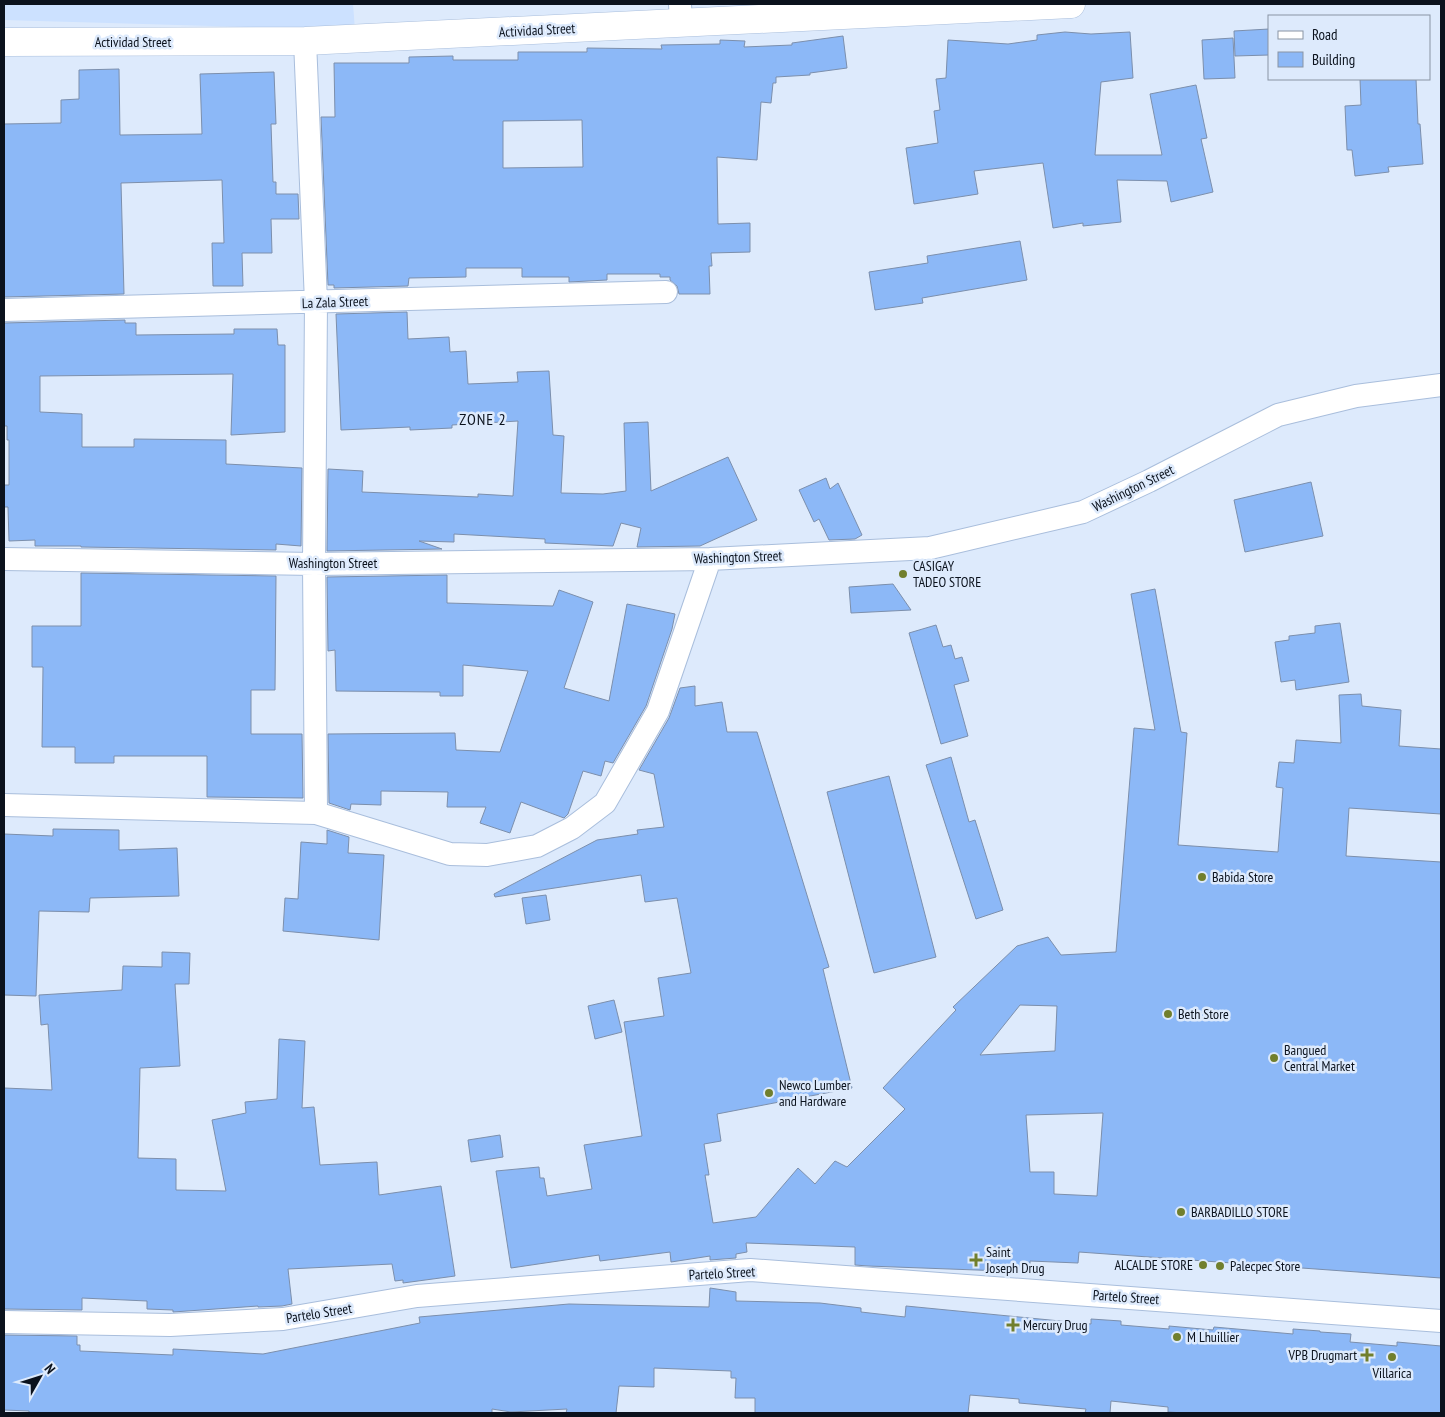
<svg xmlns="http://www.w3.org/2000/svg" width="1445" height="1417" viewBox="0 0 1445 1417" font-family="'PT Sans Narrow',sans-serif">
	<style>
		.built { fill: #cce1ff }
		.building { fill: #8cb8f7; stroke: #7c8fac; fill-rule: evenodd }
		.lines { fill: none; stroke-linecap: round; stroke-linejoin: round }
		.street-casing { stroke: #a9bedc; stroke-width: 24 }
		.secondary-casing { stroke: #a9bedc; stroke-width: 29 }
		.street { stroke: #fff; stroke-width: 22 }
		.secondary { stroke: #fff; stroke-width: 28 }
		.poi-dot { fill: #717f2d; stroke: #ddeafc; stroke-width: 2 }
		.labels { text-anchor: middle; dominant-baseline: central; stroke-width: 5; stroke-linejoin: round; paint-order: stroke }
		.street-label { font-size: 14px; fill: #0b121d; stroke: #ddeafc }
		.poi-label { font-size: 14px; fill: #0b121d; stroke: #ddeafc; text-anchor: start }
		.quarter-label { font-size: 16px; letter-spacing: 1px; fill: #0b121d; stroke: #ddeafc }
	</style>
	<rect width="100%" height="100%" fill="#ddeafc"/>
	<path class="built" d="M4,4H353L355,30L4,20Z"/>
	<path class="building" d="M1269,29V55L1235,56L1234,31Z
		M1065,32L1091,34L1130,32L1133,78L1101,82L1095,155H1162L1150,94L1196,85L1207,138L1201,139L1213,192L1171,202L1167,181L1117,180L1121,222L1083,226V223L1053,228L1043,163L974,171L978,194L914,204L906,148L938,143L934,111L940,110L936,79L946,78L948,40L1008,44L1037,40V35Z
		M843,36L847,68L810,73V75L776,77V83H773L771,103L761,102L757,160L717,157L718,224L750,223V252L711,253L712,266H709L710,294H679L677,286L670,280V277H660V274H607V280L569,282V277H522V268H466V277L409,278L408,286L334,288V285H328L321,117H335L334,63H409V57L453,56V60H518V52H587V48L662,49L661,45L720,44V40L745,41L744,47L792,45V43ZM582,120L583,167L503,168V121Z
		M1233,38L1235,78L1204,79L1202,40Z
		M119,69L120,135L202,134L200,74L274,72L276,124H271L273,182H276V194H298L299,219H271L272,253H242L243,286H213L212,243H224L222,180L121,183L124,294L4,297V124L61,123V100L79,99V70Z
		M1360,79H1416L1418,124H1420L1423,164L1388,167L1389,172L1355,176L1352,150H1347L1345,106L1361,105Z
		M1020,241L1027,280L922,298L923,303L875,310L869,272L928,263L927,256Z
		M407,312L408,339L449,337L450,352L466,351L468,384L518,382L517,372L549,371L553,435L564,436L561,493L603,494L626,491L624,423L648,422L651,491L728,457L757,520L700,546L637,547L641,528L621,523L613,546L545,543V539L454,534V542L419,541L442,549L327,551L328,469L363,471L362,492L478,497V494L513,496L518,421L452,425V428L410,430V427L341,430L336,314Z
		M125,320V323H136V335L234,334V329H277L278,345H285V432L231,435L233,374L40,376V412L82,414V447H134V439L226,440V464L302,468L301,546L276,544V550L81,547V546H35V540L9,541L8,507H4V485H9V440H7V426H4V323Z
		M826,478L830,489L838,483L862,535L855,539L829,540L819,519L814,522L799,490Z
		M1311,482L1323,536L1245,552L1234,500Z
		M81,573L276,576L275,690H251V734H302L303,798L207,797V756H114V763H75V747H42L43,667H32V626H81Z
		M447,575V603L553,606L559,590L593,602L564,688L609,701L627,604L675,614L672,629L646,706L613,763L605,761L601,776L583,771L568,814L564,818L521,802L510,833L480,823L486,807H447L448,792L381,791V805L351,804L350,810L329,803L328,734L455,733L456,750L500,752L528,671L463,665V696H440V692L336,691L335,650L328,651L327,577Z
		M893,584L911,610L851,613L849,587Z
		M1155,589L1181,732L1187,733L1178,845L1278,852L1283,788L1276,787L1279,762L1294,763L1296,740L1341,743L1339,695L1361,694L1362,706L1401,710L1399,746L1441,749V814L1349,808L1346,856L1441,862V1278L1079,1252L1078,1263L1030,1261V1272L868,1266L855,1265V1247L746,1243L747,1252L736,1254V1258L710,1260V1256L671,1262L670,1252L600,1261L599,1255L511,1268L496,1171L539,1167L540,1178H544L547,1196L592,1189L584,1145L642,1136L624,1022L664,1016L658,978L691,973L677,898L645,902L641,875L495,897L494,894L597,840L638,834L637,830L664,827L654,774L639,770L669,718L680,688L695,686V706L722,702L727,732H757L829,967L823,969L852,1088L717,1114L721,1141L704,1144L709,1175H705L713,1223L756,1217L798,1168L815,1184L835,1161L847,1167L905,1109L883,1088L956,1010L953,1007L1017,946L1048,937L1061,955L1116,952L1134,728L1155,730L1131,594ZM1020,1005L1057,1006L1055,1051L980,1055ZM1103,1113L1097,1196L1054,1194V1172H1030L1026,1115Z
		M1340,623L1349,682L1296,690L1295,680L1281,682L1275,642L1289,640V636L1315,633V626Z
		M936,625L943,647L951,645L955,659L962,657L969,681L954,685L968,736L941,744L909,633Z
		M951,757L969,822L975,820L1003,910L976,919L926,765Z
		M889,776L936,957L874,973L827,792Z
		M53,829L119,830V850L177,848L179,896L90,898L89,912L39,911L36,996L4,995V834L53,836Z
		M327,830L349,837L348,853L384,855L379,940L283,931L285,898L298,899L301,842L327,844Z
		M546,895L550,920L526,924L522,898Z
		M162,952L190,953L189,984H175L180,1066L140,1068L138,1158L176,1159V1190L226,1191L212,1120L246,1113L245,1102L277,1099L279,1039L305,1041L302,1108L314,1107L320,1165L377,1162L379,1195L441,1186L455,1276L403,1283V1280L395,1281L392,1264L288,1269L292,1304L282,1306L258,1307V1306L173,1312V1310L147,1309V1301L82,1298V1310L4,1309V1088L52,1090L48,1024L41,1025L39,995L122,990L123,966L162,967Z
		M614,1000L622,1032L595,1039L588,1006Z
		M500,1135L503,1157L471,1162L468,1140Z
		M710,1288L736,1292V1301L820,1303L861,1308V1312L905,1317L906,1306L1091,1324V1319L1121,1321V1325L1169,1329V1326L1213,1330L1214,1327L1293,1334V1329L1320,1331V1332L1351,1334L1350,1342L1397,1346V1342L1441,1346V1413H1185L1168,1412V1407L1111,1401L1110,1413H1085L1086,1409L1019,1403V1399L970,1395L968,1413H755V1398H735L736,1378H731V1371L654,1368V1387L619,1386L616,1413H566L567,1409L511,1412L492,1409V1413H29V1411L4,1410V1335L77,1336V1345H80V1351L173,1355V1349L263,1354L420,1323L419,1317L569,1304L709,1307Z"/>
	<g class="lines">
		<defs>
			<path id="street" d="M680,4L681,22
				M305,41L316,302L314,564L316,813
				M4,310L666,292
				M4,559L314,564L710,559L930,548L1083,512L1149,481L1278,415L1356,396L1441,385
				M4,805L316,813L450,854L487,855L537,846L572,828L605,803L658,711L710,559
				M4,1322L170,1325L283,1319L417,1296L750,1270L1441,1321"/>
			<path id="secondary" d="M4,42L305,41L1071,4"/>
		</defs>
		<use href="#street" class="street-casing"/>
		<use href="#secondary" class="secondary-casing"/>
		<use href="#street" class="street"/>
		<use href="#secondary" class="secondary"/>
	</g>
	<g class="poi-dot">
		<circle cx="903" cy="574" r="5"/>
		<circle cx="1202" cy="877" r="5"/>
		<circle cx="1168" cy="1014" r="5"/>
		<circle cx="1274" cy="1058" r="5"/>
		<circle cx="769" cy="1093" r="5"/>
		<circle cx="1181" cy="1212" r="5"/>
		<path d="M973.5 1252.5h5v5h5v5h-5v5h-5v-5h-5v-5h5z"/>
		<circle cx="1203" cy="1265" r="5"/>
		<circle cx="1220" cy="1266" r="5"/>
		<path d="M1010.5 1317.5h5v5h5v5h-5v5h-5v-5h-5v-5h5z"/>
		<circle cx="1177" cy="1337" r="5"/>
		<path d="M1364.5 1347.5h5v5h5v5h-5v5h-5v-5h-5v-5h5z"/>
		<circle cx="1392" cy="1357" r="5"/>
	</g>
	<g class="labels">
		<g class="street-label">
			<text transform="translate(537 30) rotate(-3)">Actividad Street</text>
			<text x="133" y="42">Actividad Street</text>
			<text transform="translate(335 302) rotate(-2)">La Zala Street</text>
			<text transform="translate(1133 488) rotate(-26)">Washington Street</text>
			<text transform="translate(738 557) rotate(-2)">Washington Street</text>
			<text x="333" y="563">Washington Street</text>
			<text transform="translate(722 1273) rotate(-3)">Partelo Street</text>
			<text transform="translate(1126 1297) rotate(4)">Partelo Street</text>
			<text transform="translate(319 1313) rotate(-9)">Partelo Street</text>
		</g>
		<g class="poi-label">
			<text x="913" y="566">CASIGAY<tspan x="913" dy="16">TADEO STORE</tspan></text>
			<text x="1212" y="877">Babida Store</text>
			<text x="1178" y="1014">Beth Store</text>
			<text x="1284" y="1050">Bangued<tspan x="1284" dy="16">Central Market</tspan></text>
			<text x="779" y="1085">Newco Lumber<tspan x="779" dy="16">and Hardware</tspan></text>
			<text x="1191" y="1212">BARBADILLO STORE</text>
			<text x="986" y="1252">Saint<tspan x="986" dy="16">Joseph Drug</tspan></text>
			<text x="1193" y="1265" text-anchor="end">ALCALDE STORE</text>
			<text x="1230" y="1266">Palecpec Store</text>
			<text x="1023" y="1325">Mercury Drug</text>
			<text x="1187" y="1337">M Lhuillier</text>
			<text x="1357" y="1355" text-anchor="end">VPB Drugmart</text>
			<text x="1392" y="1373" text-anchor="middle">Villarica</text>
		</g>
		<g class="quarter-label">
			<text x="483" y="419">ZONE 2</text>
		</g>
	</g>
	<rect width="1445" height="1417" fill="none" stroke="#0b121d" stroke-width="10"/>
	<rect x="1268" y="15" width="162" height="65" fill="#ddeafc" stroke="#8994a3"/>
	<rect x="1278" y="31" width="25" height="8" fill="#ffffff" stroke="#8994a3"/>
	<text x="1312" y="40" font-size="15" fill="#0b121d">Road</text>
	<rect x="1278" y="52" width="25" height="15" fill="#8cb8f7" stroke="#8994a3"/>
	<text x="1312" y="65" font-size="15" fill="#0b121d">Building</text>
	<g transform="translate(40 1377) rotate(51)" stroke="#ddeafc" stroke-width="4" paint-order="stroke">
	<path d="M0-4L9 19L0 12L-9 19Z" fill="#0b121d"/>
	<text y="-8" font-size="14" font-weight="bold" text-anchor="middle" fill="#0b121d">N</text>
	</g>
</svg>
